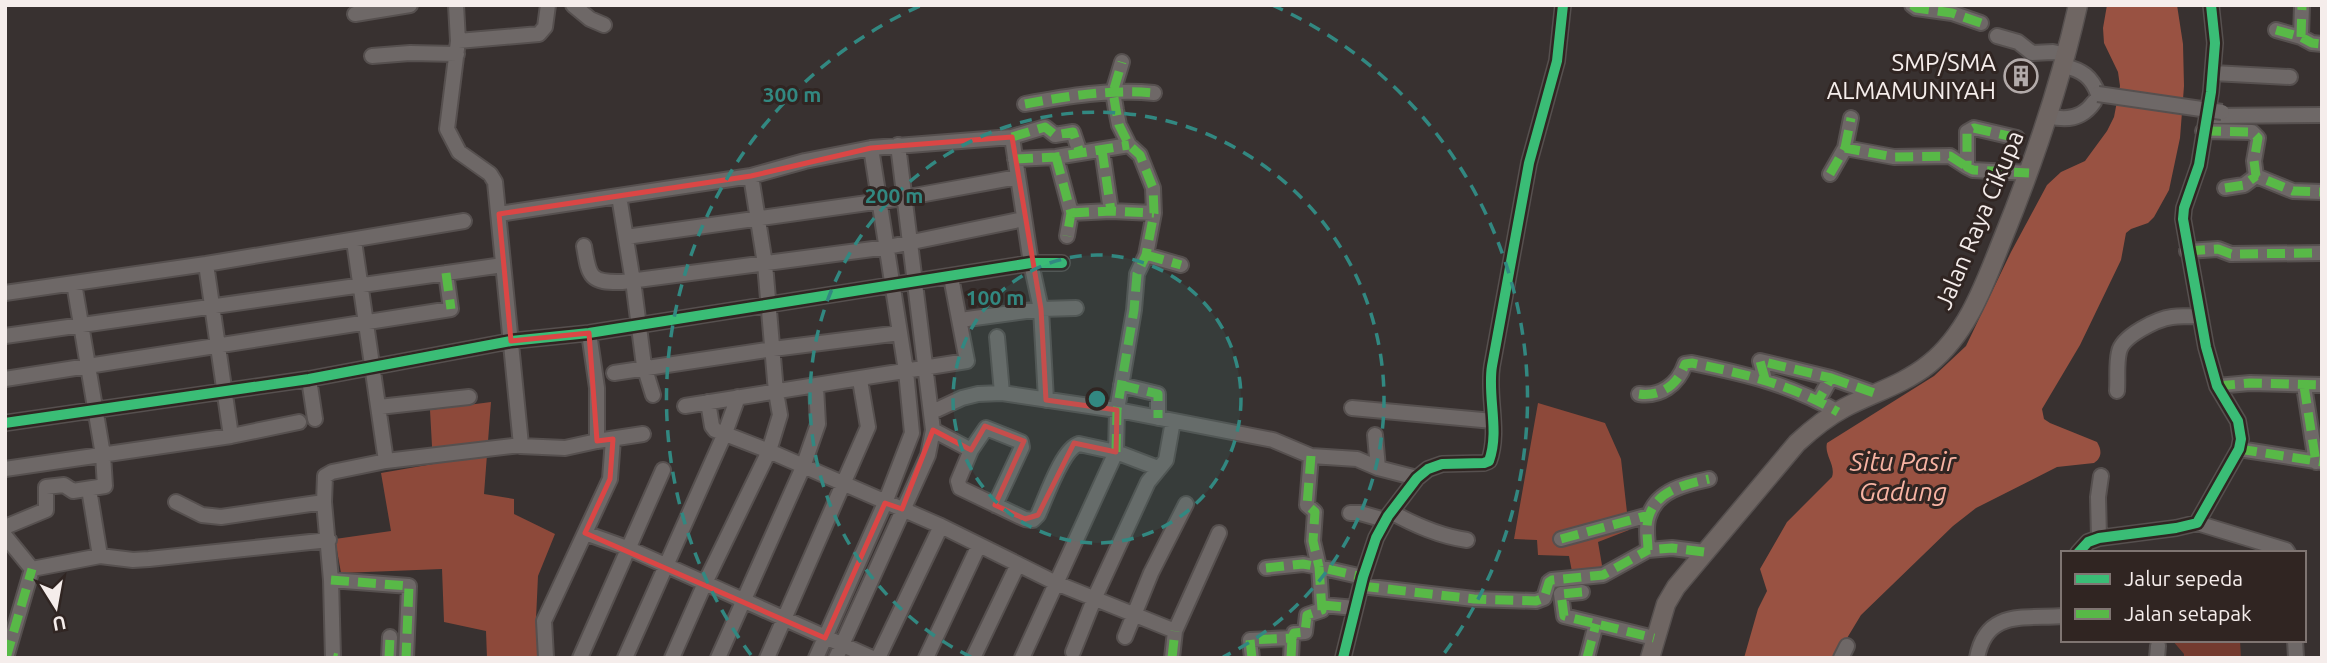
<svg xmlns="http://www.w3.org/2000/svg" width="2327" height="663" viewBox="0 0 2327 663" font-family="Ubuntu,sans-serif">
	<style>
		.green { fill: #743b2f }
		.forest { fill: #8d493a }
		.water { fill: #995242 }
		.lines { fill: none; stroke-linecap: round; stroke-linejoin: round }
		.minor-casing { stroke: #56504f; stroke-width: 18 }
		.major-casing { stroke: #56504f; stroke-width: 21 }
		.minor { stroke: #6e6867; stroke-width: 14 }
		.major { stroke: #6f6663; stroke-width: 18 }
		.minor-bridge-casing { stroke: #56504f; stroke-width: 18; stroke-linecap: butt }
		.minor-bridge { stroke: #6e6867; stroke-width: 14 }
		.quiet { stroke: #58b947; stroke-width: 9; stroke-dasharray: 18 9; stroke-linecap: butt }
		.cycleway-casing { stroke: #302522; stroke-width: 15 }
		.cycleway { stroke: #3abd76; stroke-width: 10 }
		.marked { fill: none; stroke: #db4645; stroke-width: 5; stroke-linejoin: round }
		.ring { fill: none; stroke: #328881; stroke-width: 3.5; stroke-dasharray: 12 9 }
		.labels { text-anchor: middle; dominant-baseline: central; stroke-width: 6; stroke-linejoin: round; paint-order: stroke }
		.poi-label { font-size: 24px; fill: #f5edeb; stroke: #302522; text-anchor: end }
		.street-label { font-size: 24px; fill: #f5edeb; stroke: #302522 }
		.water-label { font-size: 26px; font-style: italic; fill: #f7b3a3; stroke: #302522 }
		.centre { fill: #328881; stroke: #302522; stroke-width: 3.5 }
		.ring-label { font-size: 21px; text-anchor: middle; font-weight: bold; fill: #328881; stroke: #302522; stroke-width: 6; stroke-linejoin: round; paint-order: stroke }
	</style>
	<rect width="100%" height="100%" fill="#383130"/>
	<path class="green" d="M2172,640H2240L2241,658H2184V654Z"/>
	<path class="forest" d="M491,402L484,494L514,499V514L555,534L538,576L536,619L542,658H487L486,631L444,622L442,569L341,573L335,539L391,531L381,473L433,464L430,410Z
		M1538,403L1605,423L1621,459L1629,530L1598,542L1603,571L1573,577L1569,556L1538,555L1537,540L1514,539Z"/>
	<path class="water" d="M2107,5H2177L2183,44L2184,86L2180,138L2169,190L2154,217L2148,223L2131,229L2126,233L2121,260L2080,345L2042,409L2044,419L2050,423L2097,442C2102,450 2102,458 2094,463L2057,467L1976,508L1953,526L1861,615L1835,658H1744L1758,609L1767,591L1760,569L1787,522L1832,477C1836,465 1824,455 1827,443L1934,376L1966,346L2011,252L2047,185L2061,172L2085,161L2107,131L2114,117L2120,86L2118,72L2104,43L2103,28Z"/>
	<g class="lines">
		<defs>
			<path id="minor" d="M573,5L590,19L604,25
				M1912,5L1916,8L1952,13L1981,23
				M355,14L410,5
				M2276,30L2301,37L2312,43L2322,44
				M1997,36L2018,42L2032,53L2053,52L2067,55
				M2301,37L2302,5
				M458,41L539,34L545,27L548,5
				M372,56L410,53L457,54
				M2064,66C2082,70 2092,77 2098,94
				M2213,73L2290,77
				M1025,104C1068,96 1111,89 1154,93
				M2049,116C2067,121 2083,118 2094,102
				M2210,116L2322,115
				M2203,131L2252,132L2258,138L2254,161L2256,176L2293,191L2322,192
				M1012,137L1045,127L1055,135L1073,132L1080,153
				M2017,138L1974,128L1967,132V167L1973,170L2029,173
				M1845,148L1851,118
				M1102,150L1111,211
				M1056,157L1071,213L1067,236
				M1015,159L1056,157L1129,145
				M1830,174L1845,148L1894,157L1950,156L1967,167
				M2225,188L2244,185L2256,176
				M619,196L634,288L644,366L653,395
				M1071,213L1111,211L1154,213
				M499,214L751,176L805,161L871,148L1012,137L1031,263L1041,309L960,320
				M626,237L903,198L1018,177
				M354,241L386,461
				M584,246C589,276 589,283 622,282L888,247L1024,219
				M2187,251L2218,249L2231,254L2322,253
				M1146,255L1181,265
				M206,264L231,436
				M5,293L206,264L464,221
				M589,333L597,388V441
				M5,336L503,265
				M997,337L1002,393
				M614,373L773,349L900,333
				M1831,378L1877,394
				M5,379L451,309L446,273
				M309,379L315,419
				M1765,379L1760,361L1831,378L1818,401
				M1121,385L1158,394V418
				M2217,386L2250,383L2322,385
				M2304,386L2316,462
				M2117,391C2118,379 2116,365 2119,352C2122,336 2157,319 2172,317C2181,316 2191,316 2200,316
				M1639,394C1660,397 1678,385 1685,364L1692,363C1745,374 1790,384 1838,412
				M1046,400L1041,309L1076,308
				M708,402L712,426L715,430L769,451L941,526L1056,583L1175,631
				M685,406L967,361L951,277
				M379,407L469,397
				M1352,408L1493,421
				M932,412L962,398L978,394L1002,393L1123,411L1273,440L1311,456L1357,459L1378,468L1417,478
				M5,423L309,379L511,341L589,333L1031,263H1062
				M933,430L971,450L958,481L960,488L1025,519L1033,520L1038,515C1046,498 1062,449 1079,444L1116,452L1158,468
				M1375,435L1378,468
				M520,446L565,448L597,441L643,434
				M2239,449L2322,462
				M971,450L986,428L1021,442L1022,447L995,505
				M1311,456L1307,505L1315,512L1313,541L1319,567
				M5,469L231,436L299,422
				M89,489L100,556
				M176,502L202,515L221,517L324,502
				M1391,512C1415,525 1439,536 1467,540
				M1350,513H1360L1385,520
				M2197,523L2286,550L2288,553
				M5,527L46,510V487L64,485L73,491L105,486L103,455L74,283
				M585,533L627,548L872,658
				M5,536L32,569L100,556L133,560L149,559L329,540
				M2099,538L2098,497L2101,476
				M1561,539L1649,515
				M1704,552L1672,548L1648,550C1648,540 1645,526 1649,516C1657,490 1686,484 1709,479
				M2078,553L2088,542L2099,538L2176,528L2197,523L2239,449L2241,439L2238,421L2217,386L2206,347L2183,219L2184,208L2199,165L2211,92L2215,43L2211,5
				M1266,568L1303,564L1319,567
				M331,580L409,586L406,658
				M1361,586L1474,599L1536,601L1544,598L1549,582L1552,580L1603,575L1648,550
				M1582,592L1561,594L1564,616L1654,638
				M1323,605L1355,608
				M1125,637L1151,573L1186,504
				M2295,640L2296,658
				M1073,652L1095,597L1148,482L1166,460L1173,421
				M6,658L32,569
				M333,658L331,580L324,502L325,476L332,472L386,461L521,445L495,182L490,174L459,152L447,129L458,41L456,5
				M389,658L390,637
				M546,658L544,621L610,479L613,439
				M580,658L663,470
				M625,658L725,433L738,397
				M672,658L705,583L769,451L780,415L776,392L765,264L751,176
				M718,658L803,467L818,424L816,387
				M767,658L868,427L860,380
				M816,658L885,503L912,433L906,371L871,148
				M836,658L928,455L933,430L898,145
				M878,658L941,526
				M926,658L979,545
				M973,658L1018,564
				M1022,658L1116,452L1117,410L1134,310L1137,274L1146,255L1154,213L1153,188L1140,155L1129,145L1119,125L1116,110L1113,92L1122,62
				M1172,658L1175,631L1219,533
				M1252,658L1250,640L1292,638L1294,633L1305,632L1307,615L1322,610L1319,567L1363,577
				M1291,658L1292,638
				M1343,658L1363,577L1376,538L1388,516L1417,478L1428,469L1442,464L1484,463L1489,461C1500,431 1487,396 1492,366L1529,163L1557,61L1563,5
				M1587,658L1596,624
				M1841,658L1847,646
				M1977,658C1986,609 2024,619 2063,616
				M2157,658L2158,646"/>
			<path id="major" d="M1650,658L1666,604L1676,587L1797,443C1811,430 1827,417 1844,408C1872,393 1903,385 1929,364C1968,333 1985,283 2003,238C2034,162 2060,85 2078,5"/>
		</defs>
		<use href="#minor" class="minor-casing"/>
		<use href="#major" class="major-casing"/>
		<use href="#minor" class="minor"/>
		<use href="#major" class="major"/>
		<defs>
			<path id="minor-bridge" d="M2098,94L2222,112"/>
		</defs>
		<use href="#minor-bridge" class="minor-bridge-casing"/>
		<use href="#minor-bridge" class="minor-bridge"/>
		<path class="quiet" d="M1912,5L1916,8L1952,13L1981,23
			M2276,30L2301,37L2312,43L2322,44
			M2301,37L2302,5
			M1025,104C1068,96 1111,89 1154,93
			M2203,131L2252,132L2258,138L2254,161L2256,176L2293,191L2322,192
			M1012,137L1045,127L1055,135L1073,132L1080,153
			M2017,138L1974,128L1967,132V167L1973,170L2029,173
			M1845,148L1851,118
			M1102,150L1111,211
			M1056,157L1071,213L1067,236
			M1015,159L1056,157L1129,145
			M1830,174L1845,148L1894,157L1950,156L1967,167
			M2225,188L2244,185L2256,176
			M1071,213L1111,211L1154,213
			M2187,251L2218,249L2231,254L2322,253
			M1146,255L1181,265
			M446,273L451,309
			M1831,378L1877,394
			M1765,379L1760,361L1831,378L1818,401
			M1121,385L1158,394V418
			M2217,386L2250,383L2322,385
			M2304,386L2316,462
			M1639,394C1660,397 1678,385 1685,364L1692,363C1745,374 1790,384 1838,412
			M2239,449L2322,462
			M1116,452L1117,410L1134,310L1137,274L1146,255L1154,213L1153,188L1140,155L1129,145L1119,125L1116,110L1113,92L1122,62
			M1311,456L1307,505L1315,512L1313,541L1319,567
			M1561,539L1649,515
			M1704,552L1672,548L1648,550C1648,540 1645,526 1649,516C1657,490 1686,484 1709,479
			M1266,568L1303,564L1319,567
			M331,580L409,586L406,658
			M1361,586L1474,599L1536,601L1544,598L1549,582L1552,580L1603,575L1648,550
			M1582,592L1561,594L1564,616L1654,638
			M1323,605L1355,608
			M333,657L337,658
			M6,658L32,569
			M389,658L390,637
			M1172,658L1175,631
			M1252,658L1250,640L1292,638L1294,633L1305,632L1307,615L1322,610L1319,567L1363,577
			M1291,658L1292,638
			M1587,658L1596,624"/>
		<defs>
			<path id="cycleway" d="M5,423L309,379L511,341L589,333L1031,263H1062
				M2078,553L2088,542L2099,538L2176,528L2197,523L2239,449L2241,439L2238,421L2217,386L2206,347L2183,219L2184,208L2199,165L2211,92L2215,43L2211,5
				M1343,658L1363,577L1376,538L1388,516L1417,478L1428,469L1442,464L1484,463L1489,461C1500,431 1487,396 1492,366L1529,163L1557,61L1563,5"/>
		</defs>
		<use href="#cycleway" class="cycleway-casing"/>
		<use href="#cycleway" class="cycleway"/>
	</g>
	<path class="marked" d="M1012,137L1041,309L1046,400L1117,410L1116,452L1074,443L1038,515L1025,519L995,505L1024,441L985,426L971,450L933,430L902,509L885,503L825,638L585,533L610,479L613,439L597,441L589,333L511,341L499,214L751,176L871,148Z"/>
	<circle cx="1097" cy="399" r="144" fill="#328881" fill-opacity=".12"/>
	<g class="ring">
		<circle cx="1097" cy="399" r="144"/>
		<path d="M971 657A287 287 0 1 1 1223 657"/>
		<path d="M751 655A431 431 0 0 1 922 5M1272 5A431 431 0 0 1 1443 655"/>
	</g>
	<defs>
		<symbol id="building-ring" viewBox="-11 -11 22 22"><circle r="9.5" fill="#302522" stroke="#b3abaa" stroke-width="1.5"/><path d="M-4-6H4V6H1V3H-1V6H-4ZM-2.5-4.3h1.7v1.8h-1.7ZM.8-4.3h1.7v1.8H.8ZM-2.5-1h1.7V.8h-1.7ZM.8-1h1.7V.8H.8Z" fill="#b3abaa"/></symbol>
	</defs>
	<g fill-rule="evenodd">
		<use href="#building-ring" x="2002" y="57" width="38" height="38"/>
	</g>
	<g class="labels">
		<g class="poi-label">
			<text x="1996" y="62">SMP/SMA<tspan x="1996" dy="28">ALMAMUNIYAH</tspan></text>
		</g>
		<g class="street-label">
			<text transform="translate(1979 220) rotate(-67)">Jalan Raya Cikupa</text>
		</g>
		<g class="water-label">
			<text x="1903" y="461">Situ Pasir<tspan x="1903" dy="30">Gadung</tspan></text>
		</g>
	</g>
	<circle cx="1097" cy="399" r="10" class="centre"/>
	<g class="ring-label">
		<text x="792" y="102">300 m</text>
		<text x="894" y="203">200 m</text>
		<text x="995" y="305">100 m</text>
	</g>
	<rect width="2327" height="663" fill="none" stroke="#f5edeb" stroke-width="14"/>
	<rect x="2061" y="551" width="245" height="91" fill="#302522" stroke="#7f7572" stroke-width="2"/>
	<rect x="2075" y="574" width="35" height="10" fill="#3abd76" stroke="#7f7572" stroke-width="2"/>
	<text x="2124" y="586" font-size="21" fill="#f5edeb">Jalur sepeda</text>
	<rect x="2075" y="609" width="35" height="10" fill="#58b947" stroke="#7f7572" stroke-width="2"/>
	<text x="2124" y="621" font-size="21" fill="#f5edeb">Jalan setapak</text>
	<g transform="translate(56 607) rotate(169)" stroke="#302522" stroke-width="5" paint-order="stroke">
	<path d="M0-5L12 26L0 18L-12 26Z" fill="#f5edeb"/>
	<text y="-10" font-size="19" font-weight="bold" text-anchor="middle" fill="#f5edeb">U</text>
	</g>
</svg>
